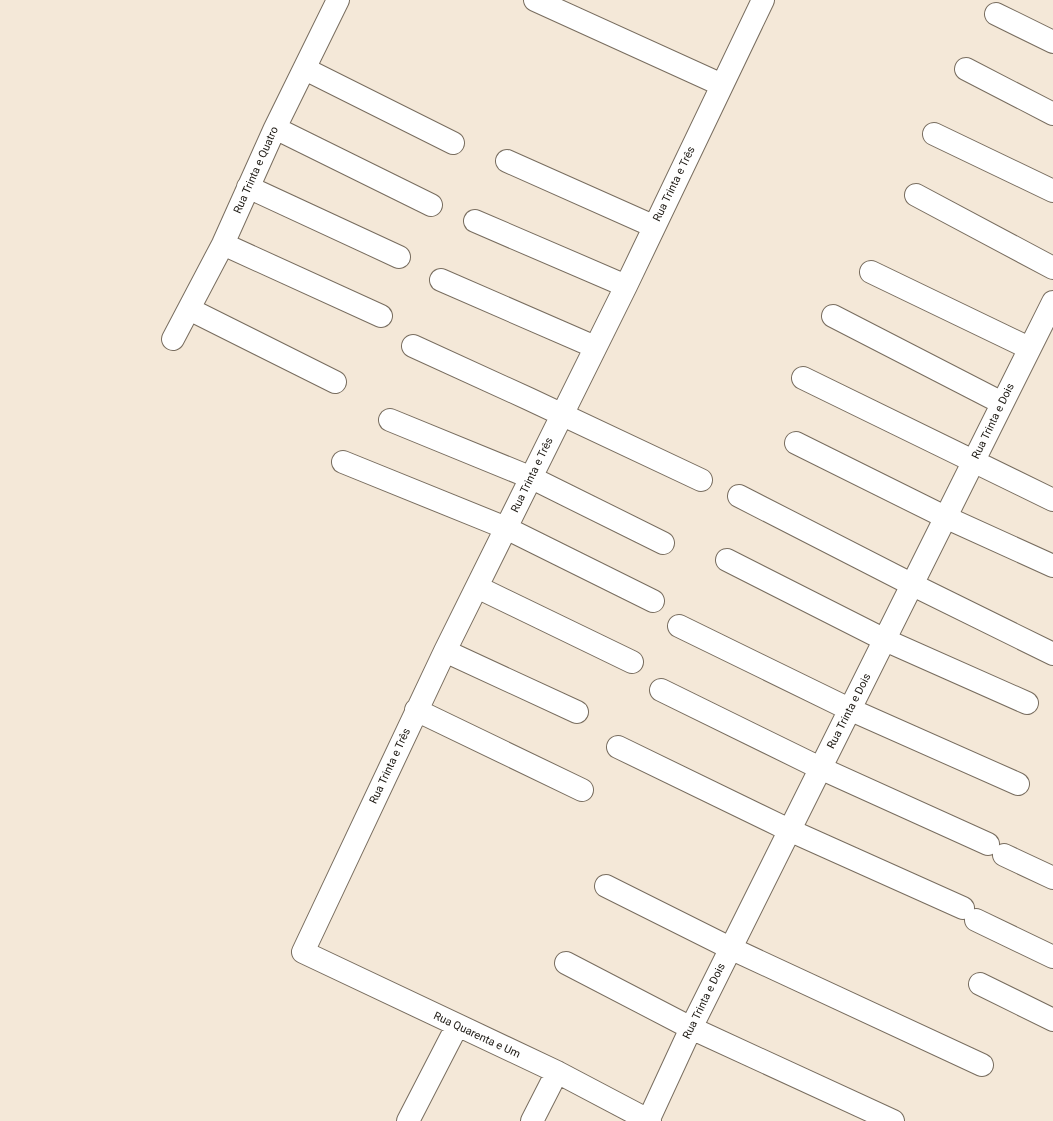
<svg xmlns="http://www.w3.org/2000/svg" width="1053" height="1121" viewBox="0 0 1053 1121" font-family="Roboto,sans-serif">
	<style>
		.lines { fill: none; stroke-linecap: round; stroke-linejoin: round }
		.minor-casing { stroke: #786d5f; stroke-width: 24 }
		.minor { stroke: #fff; stroke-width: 22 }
		.labels { text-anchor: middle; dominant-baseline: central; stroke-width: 4; stroke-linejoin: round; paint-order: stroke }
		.street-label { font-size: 11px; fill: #1c1812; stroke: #fff }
	</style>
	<rect width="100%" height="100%" fill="#f4e8d8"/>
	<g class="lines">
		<defs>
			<path id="minor" d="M535,0L722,85
				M996,14L1053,42
				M305,69L453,143
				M966,69L1053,114
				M275,128L431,205
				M934,134L1053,191
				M507,161L653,226
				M248,187L399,257
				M916,195L1053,268
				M475,221L626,286
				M223,244L381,316
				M871,272L1029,348
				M441,280L595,347
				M189,309L335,382
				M833,316L1002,403
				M173,339L223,244L275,128L338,0
				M413,346L529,399L701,480
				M803,378L1053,500
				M390,420L532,478L663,543
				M796,443L945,517L1053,566
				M343,462L506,528L653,601
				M739,496L911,584L1053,654
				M727,560L885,640L1027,703
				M477,587L632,662
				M679,626L849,709L1018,784
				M445,651L577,712
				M661,690L820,768L988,844
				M416,710L582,790
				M618,747L789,830L963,908
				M1004,855L1053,878
				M606,886L730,948L982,1065
				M976,920L1053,957
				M566,963L691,1028L893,1121
				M980,984L1053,1020
				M408,1121L457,1026
				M532,1121L557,1072
				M648,1121L691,1028L1053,302
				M650,1121L557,1072L303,952L445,651L626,286L763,0"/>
		</defs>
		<use href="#minor" class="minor-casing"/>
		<use href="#minor" class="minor"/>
	</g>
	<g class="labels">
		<g class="street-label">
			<text transform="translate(256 170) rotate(-66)">Rua Trinta e Quatro</text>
			<text transform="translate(674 184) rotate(-64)">Rua Trinta e Três</text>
			<text transform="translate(993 421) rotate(-64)">Rua Trinta e Dois</text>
			<text transform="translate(532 475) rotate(-64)">Rua Trinta e Três</text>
			<text transform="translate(849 711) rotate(-63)">Rua Trinta e Dois</text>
			<text transform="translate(390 766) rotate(-65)">Rua Trinta e Três</text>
			<text transform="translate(704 1001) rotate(-64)">Rua Trinta e Dois</text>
			<text transform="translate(477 1035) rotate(25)">Rua Quarenta e Um</text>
		</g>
	</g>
</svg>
